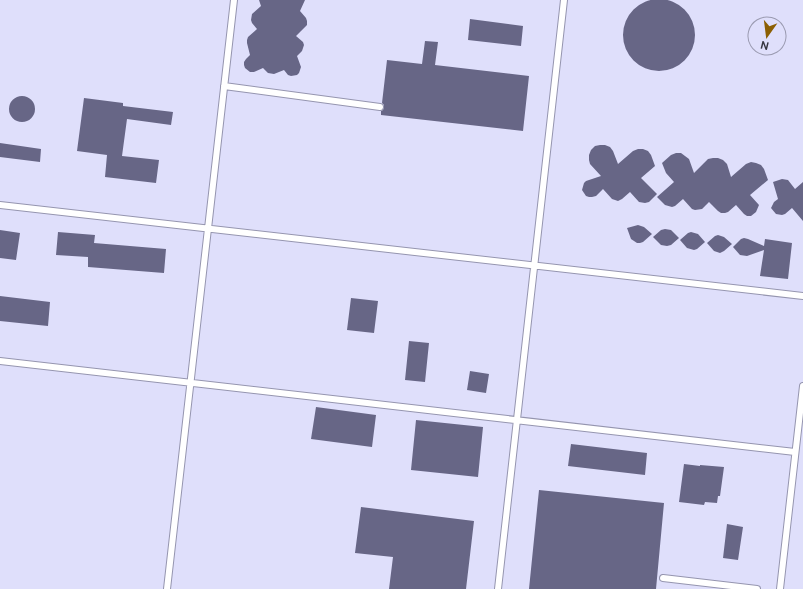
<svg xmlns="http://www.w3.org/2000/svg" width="803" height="589" viewBox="0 0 803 589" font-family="'DM Sans',sans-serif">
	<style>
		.building { fill: #676686 }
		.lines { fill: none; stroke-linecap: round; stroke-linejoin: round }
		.service-casing { stroke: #9595af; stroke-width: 8 }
		.service { stroke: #fff; stroke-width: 6 }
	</style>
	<rect width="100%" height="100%" fill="#dfdffb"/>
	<path class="building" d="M623 35a36 36 0 1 1 72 0a36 36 0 1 1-72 0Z
		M259,0H305L300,11L306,18L307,21V25L296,36L303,42L304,45L302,51L297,56L301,67L299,73L297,75L291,76L288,75L284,70L274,74L268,73L263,68L254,72H250L245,68L244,65V62L246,59L250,55L247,43V40L248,37L257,29L252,23L251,20L252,14L261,6Z
		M470,19L523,26L521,46L468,40Z
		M425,41L438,42L435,65L529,76L523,131L381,115V111L383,110L384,107V105L382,103L387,60L422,64Z
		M9 109a13 13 0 1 1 26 0a13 13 0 1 1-26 0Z
		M84,98L123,103V106L173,112L171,125L127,119L122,156L159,160L156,183L105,177L107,155L77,151Z
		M0,143L41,149L40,162L0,157Z
		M600,145H605L610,147L613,151L618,164L633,151L638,149H643L648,151L651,155L655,166L641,178L657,194L649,202L645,203L639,202L630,192L622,199L618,201L612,199L603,189L596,196L592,197H589L586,196L582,190L584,183L586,181L601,176L590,164L589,160V155L591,150L595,146Z
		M676,153H681L689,159L694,173L708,159L713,158H718L723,160L727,164L731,177L746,164L751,162L756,163L761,165L764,169L768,180L750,195L759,205L756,212L751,216H747L744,214L736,205L728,212L725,213H721L718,211L709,202L702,209L695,210L692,209L683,199L675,206L672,207L665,205L657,197L674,182L666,173L662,163L671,155Z
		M782,179L788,180L795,189L803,182V221L792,208L785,214L782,215L776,214L771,208L774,202L778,199L773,182Z
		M638,225L644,227L652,234L643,242L640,243H637L631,239L627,228Z
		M665,229L671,230L679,238L671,245L667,246L661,245L653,237L661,230Z
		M0,230L20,233L16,260L0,258Z
		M58,232L95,235L94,243L166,249L164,273L88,267V257L56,255Z
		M691,232L698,234L705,242L697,249L694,250L687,248L680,240L688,233Z
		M718,235L724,237L732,244L724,251L720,253L714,251L707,243L715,236Z
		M744,238L748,239L764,246L765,239L792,243L788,279L760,276L764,250L747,256L740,255L733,247L741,239Z
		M0,296L50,302L48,326L0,321Z
		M351,298L378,301L374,333L347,330Z
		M409,341L429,343L425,382L405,380Z
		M470,371L489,374L486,393L467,390Z
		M316,407L376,415L372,447L311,439Z
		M416,420L483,427L478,477L411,470Z
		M571,444L647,453L645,475L568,466Z
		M684,464L700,466V465L724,467L720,496H718L717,503L705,502L704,505L679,502Z
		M539,490L664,503L656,589H529Z
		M361,507L474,521L466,589H389L393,557L355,553Z
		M727,524L743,527L738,560L723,558Z"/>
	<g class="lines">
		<defs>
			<path id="service" d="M224,86L380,107
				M0,205L803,296
				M0,361L795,452
				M663,578L757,589
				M167,589L234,0
				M498,589L564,0
				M780,589L803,386"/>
		</defs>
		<use href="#service" class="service-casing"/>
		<use href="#service" class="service"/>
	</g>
	<g transform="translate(767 36) rotate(194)"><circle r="19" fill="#dfdffb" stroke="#9b9bb1"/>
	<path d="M0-3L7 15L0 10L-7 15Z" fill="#8c5f03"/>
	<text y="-6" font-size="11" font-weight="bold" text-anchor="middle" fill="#363641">N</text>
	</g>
</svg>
